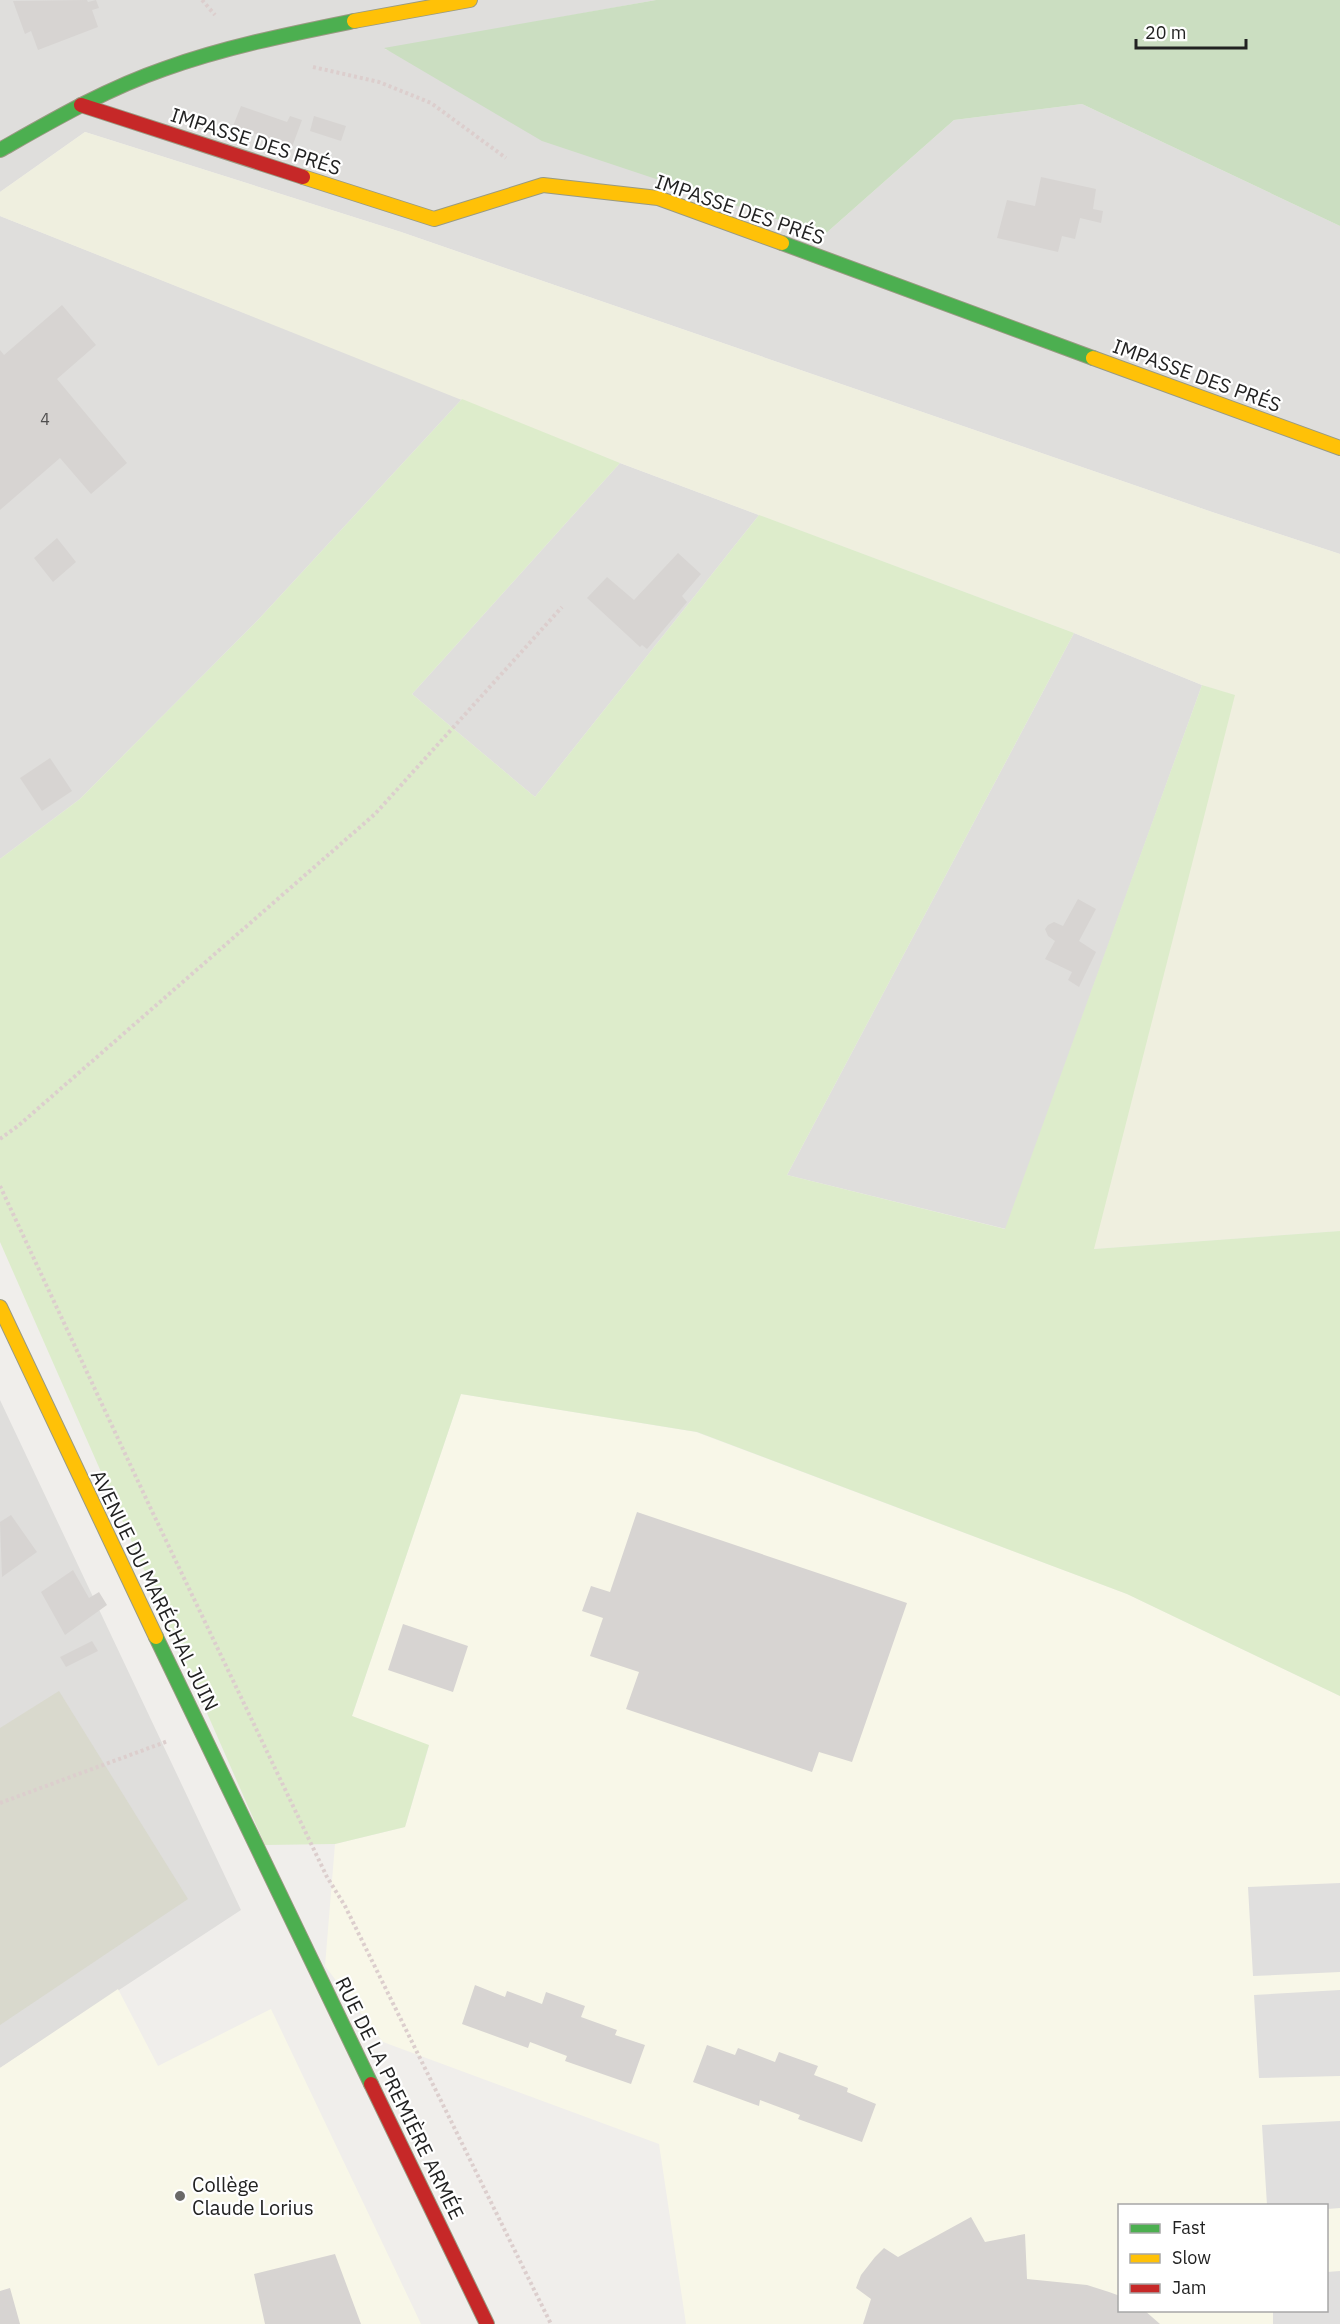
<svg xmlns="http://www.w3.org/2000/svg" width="1340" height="2324" viewBox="0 0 1340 2324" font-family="'IBM Plex Sans',sans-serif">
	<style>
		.residential { fill: #dfdedc }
		.education { fill: #f8f7e8; fill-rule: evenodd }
		.construction { fill: #d9d9cd }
		.farmland { fill: #efefdf }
		.grass { fill: #ddeccb }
		.forest { fill: #cbdec1 }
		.parking { fill: #e0dfde }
		.building { fill: #d7d4d2 }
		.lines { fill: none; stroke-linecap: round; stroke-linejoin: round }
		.fast-casing { stroke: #999a82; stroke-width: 16 }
		.slow-casing { stroke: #999a82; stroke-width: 16 }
		.jam-casing { stroke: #999a82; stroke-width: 16 }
		.path { stroke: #dccecd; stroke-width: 4; stroke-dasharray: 3 3; stroke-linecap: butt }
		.fast { stroke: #4caf50; stroke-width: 14 }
		.slow { stroke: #ffc107; stroke-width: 14 }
		.jam { stroke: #c62828; stroke-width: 14 }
		.poi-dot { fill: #6a6968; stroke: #fff; stroke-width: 2 }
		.labels { text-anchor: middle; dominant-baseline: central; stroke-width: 4.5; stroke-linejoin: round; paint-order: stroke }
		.number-label { font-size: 16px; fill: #4f4e4e }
		.street-label { font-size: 20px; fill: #222; stroke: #fff }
		.poi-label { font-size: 20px; fill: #222; stroke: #fff; text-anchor: start }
	</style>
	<rect width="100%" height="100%" fill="#f0eeeb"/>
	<path class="residential" d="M0,0H656L385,49L824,235L954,120L1082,104L1340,226V554L1212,512L401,232L85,132L0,192Z
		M0,216L462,399L258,620L80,799L0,859Z
		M620,463L759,515L535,797L412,694Z
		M1074,633L1202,685L1006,1229L787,1175Z
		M0,1400L241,1910L0,2068Z"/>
	<path class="education" d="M461,1394L696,1432L1127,1594L1340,1696V2324H686L659,2144L383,2042L325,1966L335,1844L405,1827L429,1746L352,1716ZM1120,2206H1326V2310H1120Z
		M118,1989L158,2066L271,2009L421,2324H0V2068Z"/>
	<path class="construction" d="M59,1691L188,1899L0,2025V1728Z"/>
	<path class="farmland" d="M85,132L401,232L1212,512L1340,554V1231L1093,1249L1234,695L1202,685L1074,633L620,463L0,216V192Z"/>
	<path class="grass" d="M462,399L620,463L412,694L535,797L759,515L1074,633L787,1175L1005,1229L1202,685L1235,695L1094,1249L1340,1231V1696L1127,1594L697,1432L461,1394L352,1716L429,1745L405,1827L335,1844L265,1845L0,1242V859L80,799L258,620Z"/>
	<path class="forest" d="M656,0H1340V226L1082,104L954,120L824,235L542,141L384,48Z"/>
	<path class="parking" d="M1340,1883V1972L1253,1976L1248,1887Z
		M1340,1990V2076L1259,2078L1254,1995Z
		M1340,2121V2208L1327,2209L1326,2206L1267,2205L1262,2125Z
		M1340,2271V2324H1273V2311L1326,2310L1327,2272Z"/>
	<path class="building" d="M87,0L88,2L96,0L99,8L92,10L98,27L38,50L31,31L25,34L13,1Z
		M241,106L287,122L290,116L302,120L292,147L233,126Z
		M314,116L346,126L341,141L310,131Z
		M1041,177L1096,189L1093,209L1103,211L1101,223L1080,218L1075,239L1062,236L1058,252L997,238L1007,200L1035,206Z
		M62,305L96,345L57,379L127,463L91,494L60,458L0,510V350L4,355Z
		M57,538L76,562L53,582L34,558Z
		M678,553L701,574L682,596L687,602L647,649L642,645L640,647L587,598L607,577L634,600Z
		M50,758L72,791L42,811L20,778Z
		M1078,899L1096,909L1079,941L1096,952L1079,987L1068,980L1072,972L1045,959L1055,941L1048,936L1045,929L1048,925L1054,922L1063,926Z
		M637,1512L907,1603L852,1762L819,1752L812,1772L626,1709L639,1672L590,1656L603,1618L582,1611L591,1586L610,1592Z
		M11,1515L37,1552L2,1577L0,1522Z
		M73,1570L89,1598L99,1592L107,1605L65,1635L41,1592Z
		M403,1624L468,1646L453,1692L388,1670Z
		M92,1641L98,1651L66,1667L60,1657Z
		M475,1985L505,1997L507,1991L542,2004L546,1992L585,2006L581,2017L617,2030L615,2035L645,2045L631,2084L565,2061L567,2056L530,2042L528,2048L462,2024Z
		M707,2045L735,2055L738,2048L775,2062L779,2052L818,2066L814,2075L848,2088L847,2092L876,2104L862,2142L798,2119L800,2115L760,2100L759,2106L693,2082Z
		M971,2217L985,2242L1025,2234L1027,2279L1087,2285L1109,2292L1120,2296V2310H1144L1160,2324H863L871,2299L856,2288L861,2275L875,2257L884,2248L898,2257Z
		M335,2254L361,2324H265L254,2274Z
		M10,2288L20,2324H0V2291Z"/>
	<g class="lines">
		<defs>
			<path id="fast" d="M0,150C53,120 106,89 164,69C225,47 290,34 354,21
				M782,243L1093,358
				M156,1637L371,2084"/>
			<path id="slow" d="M354,21L470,0
				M303,177L434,219L543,185L658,198L782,243
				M1093,358L1340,448
				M0,1307L156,1637"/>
			<path id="jam" d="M81,105L303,177
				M371,2084L487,2324"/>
		</defs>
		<use href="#fast" class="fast-casing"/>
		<use href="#slow" class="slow-casing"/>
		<use href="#jam" class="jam-casing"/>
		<path class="path" d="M202,0L215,15
			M313,67L379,82L431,103L506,158
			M0,1139L18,1126L375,814L562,607
			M0,1186L150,1507L327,1877L345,1906L551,2324
			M0,1803L168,1741"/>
		<use href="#fast" class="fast"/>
		<use href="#slow" class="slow"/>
		<use href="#jam" class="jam"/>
	</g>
	<circle class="poi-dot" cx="180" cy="2196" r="6"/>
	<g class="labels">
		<g class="number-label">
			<text x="45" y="419">4</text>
		</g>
		<g class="street-label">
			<text transform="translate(256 141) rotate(18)">IMPASSE DES PRÉS</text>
			<text transform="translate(740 209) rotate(19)">IMPASSE DES PRÉS</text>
			<text transform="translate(1197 375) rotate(20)">IMPASSE DES PRÉS</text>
			<text transform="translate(155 1590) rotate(64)">AVENUE DU MARÉCHAL JUIN</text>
			<text transform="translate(400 2098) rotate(64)">RUE DE LA PREMIÈRE ARMÉE</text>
		</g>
		<g class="poi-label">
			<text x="192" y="2184">Collège<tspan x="192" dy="23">Claude Lorius</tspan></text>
		</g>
	</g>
	<rect x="1118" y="2204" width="210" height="108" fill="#ffffff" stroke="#a7a7a7" stroke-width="1.5"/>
	<rect x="1130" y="2224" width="30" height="9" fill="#4caf50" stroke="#a7a7a7" stroke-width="1.5"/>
	<text x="1172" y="2234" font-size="18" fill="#222222">Fast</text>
	<rect x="1130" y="2254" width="30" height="9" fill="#ffc107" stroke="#a7a7a7" stroke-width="1.5"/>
	<text x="1172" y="2264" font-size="18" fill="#222222">Slow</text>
	<rect x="1130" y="2284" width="30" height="9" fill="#c62828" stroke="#a7a7a7" stroke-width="1.5"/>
	<text x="1172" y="2294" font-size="18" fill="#222222">Jam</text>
	<path d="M1136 39v9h110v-9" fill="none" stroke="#222222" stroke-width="3"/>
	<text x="1145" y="39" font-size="18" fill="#222222" stroke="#ffffff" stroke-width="4.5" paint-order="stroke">20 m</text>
</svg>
